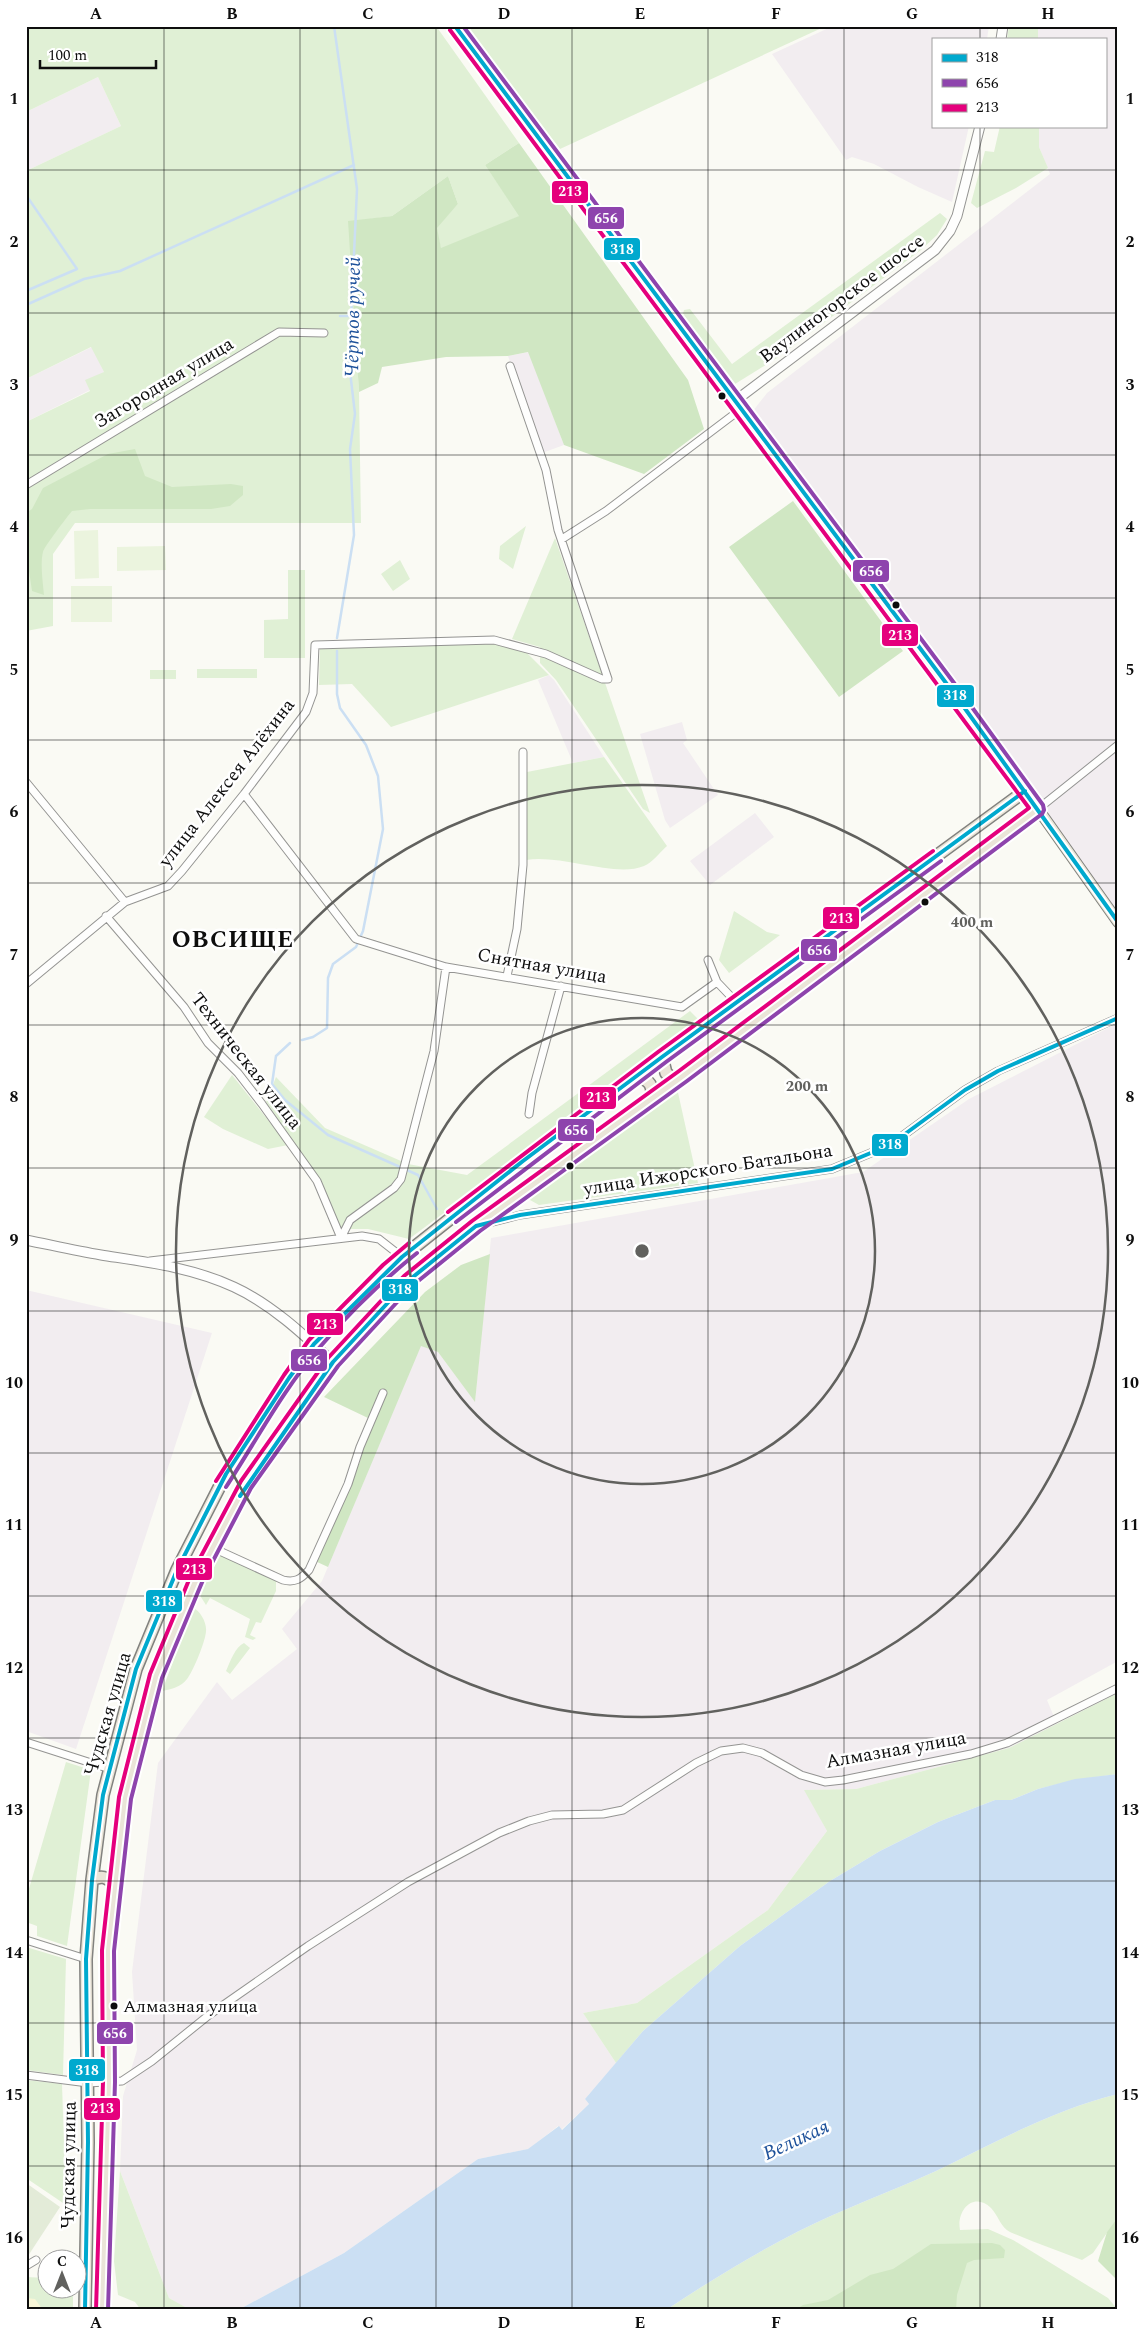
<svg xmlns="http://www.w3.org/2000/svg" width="1144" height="2336" viewBox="0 0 1144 2336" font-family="Spectral,serif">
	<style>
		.industrial { fill: #f2edf0 }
		.green { fill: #e0f0d5 }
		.forest { fill: #d0e7c3 }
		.sand { fill: #f8f6d7 }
		.cemetery { fill: #e3ebd8 }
		.pitch { fill: #ebf4de }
		.water { fill: #cbdff3 }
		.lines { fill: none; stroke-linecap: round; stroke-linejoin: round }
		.stream { stroke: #cbdff3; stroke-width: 2.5 }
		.minor-casing { stroke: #949492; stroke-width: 9 }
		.tertiary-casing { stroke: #949492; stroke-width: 11 }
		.primary-casing { stroke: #82827f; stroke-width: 12 }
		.trunk-casing { stroke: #82827f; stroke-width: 14 }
		.minor { stroke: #fefefd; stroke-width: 7 }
		.tertiary { stroke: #fefefd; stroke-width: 9 }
		.primary { stroke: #ebe9da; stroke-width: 10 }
		.trunk { stroke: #eae5d8; stroke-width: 11 }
		.bus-1-casing { stroke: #fff; stroke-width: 8 }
		.bus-2-casing { stroke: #fff; stroke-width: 8 }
		.bus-3-casing { stroke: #fff; stroke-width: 8 }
		.bus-1 { stroke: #00a9ce; stroke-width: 4 }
		.bus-2 { stroke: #8e44ad; stroke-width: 4 }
		.bus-3 { stroke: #e5007d; stroke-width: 4 }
		.grid { fill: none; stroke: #0e0e0e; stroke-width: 1; stroke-opacity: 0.55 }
		.ring { fill: none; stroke: #61615e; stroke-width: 2.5 }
		.bus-dot { fill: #0e0e0e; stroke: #fff; stroke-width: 2 }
		.labels { text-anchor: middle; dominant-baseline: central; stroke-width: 5; stroke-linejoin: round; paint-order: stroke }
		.bus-label { font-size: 18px; fill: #0e0e0e; stroke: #fff; text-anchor: start }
		.street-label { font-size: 19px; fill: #0e0e0e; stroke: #fff }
		.water-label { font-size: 20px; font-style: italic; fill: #1d519a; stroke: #fff }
		.district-label { font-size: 24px; font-weight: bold; letter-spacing: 1px; fill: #0e0e0e; stroke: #fff }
		.centre { fill: #61615e; stroke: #fff; stroke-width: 2.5 }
		.ring-label { font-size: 15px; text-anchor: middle; font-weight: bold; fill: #61615e; stroke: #fff; stroke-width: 5; stroke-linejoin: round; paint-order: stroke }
		.line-badge { stroke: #fff; stroke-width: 2 }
		.badge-label { font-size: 14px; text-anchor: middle; font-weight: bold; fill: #fff }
		.neatline { fill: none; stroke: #0e0e0e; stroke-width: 2 }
		.grid-label { font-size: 16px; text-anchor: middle; font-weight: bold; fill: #0e0e0e }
	</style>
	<rect width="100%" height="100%" fill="#fafaf4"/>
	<path class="industrial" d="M833,26H989L987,39H933V126H969L952,202L918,187L874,164L852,157L846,160L772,54Z
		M1038,26H1118V913L749,416L767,393L1050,174L1039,147V126H1105V39H1038Z
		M98,77L121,126L26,171V112Z
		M92,347L104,372L90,390L26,422V379Z
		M529,352L564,445L542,453L508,356Z
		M549,675L554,680L604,757L573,763L538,680Z
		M682,722L687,740L683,743L718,795L670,828L665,820L640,734Z
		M755,813L774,837L710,885L690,861Z
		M1118,1023V1661L1047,1700L1057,1724L1009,1748L856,1789L805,1790L827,1831L768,1910L637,2003L583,2013L616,2063L585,2099L589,2104L561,2130L558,2126L529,2149L478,2159L344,2253L238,2310H190L169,2298L120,2171L123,2096L137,2050L132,1972L158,1763L217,1682L232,1700L297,1649L282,1629L322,1581L421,1345L438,1352L475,1401L491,1238L863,1172L969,1099Z
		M26,1290L212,1333L76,1749L26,1731Z"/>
	<path class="green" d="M26,26H436L519,143L485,165L520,216L441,249L436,228L458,204L448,176L392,216L349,222L359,392L361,523H75L53,554V626L26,631V422L90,391L85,380L104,372L91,347L26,379V171L121,126L98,77L26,112Z
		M464,26H826L560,149Z
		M1009,26H1038V39H1007Z
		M1000,126H1039V147L1048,168L1016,188L977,208L971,203L985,151L994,152Z
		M940,213L947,219L937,235L921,250L777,358L735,384L729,379L683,314L684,310L690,309L732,364Z
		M526,526L513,569L499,559L500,546Z
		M555,538L650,813L643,809L556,680L540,663V647L512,639Z
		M400,560L410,579L393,591L381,574Z
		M288,570H305V658H264V620L288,619Z
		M494,642L523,649L549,675L391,727L352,684L319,685L320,648Z
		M197,669H257V678H197Z
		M150,670H176V679H150Z
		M604,757L667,846C660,852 652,863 644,866C615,878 561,854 526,860L527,772Z
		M734,911L767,932L780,935L729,973L719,960Z
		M690,1011L700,1021L409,1239L368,1229H340L322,1183L266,1102L276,1077L325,1128L408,1164L467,1175Z
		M232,1075L288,1145L268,1149L223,1129L204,1117Z
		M677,1088L698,1183L539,1205L530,1200V1196Z
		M217,1553L276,1580V1591L261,1623L256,1622L250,1635L256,1638L253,1640L245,1637L250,1619L210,1598L206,1605L199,1594Z
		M193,1608C200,1610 207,1623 206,1631C206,1640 193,1672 187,1679C181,1687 172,1689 162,1691Z
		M244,1643L250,1648L230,1674L226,1671C230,1662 235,1647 244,1643Z
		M1118,1693V1774L1075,1780L1038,1789L1011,1800H995L938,1822L880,1851L830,1881L740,1946L643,2031L616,2063L583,2013L637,2003L768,1910L827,1831L804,1790L856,1789L1009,1748Z
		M66,1762L91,1770L67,1946L37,1936V1926L26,1922V1899Z
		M26,1947L66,1959L63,2075L26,2070Z
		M26,2080L62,2084L66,2205L26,2178Z
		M1118,2094V2217L1093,2253L1082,2260C1058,2251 1034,2242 1010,2232C1001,2228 998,2215 991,2208C974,2191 956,2210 960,2230L988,2229L1013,2240L1108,2298L1118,2310H666C708,2282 752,2255 797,2232C842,2209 890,2192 936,2171C996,2142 1053,2110 1118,2094Z
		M120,2171L169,2298L187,2308L185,2310H141L135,2302L118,2295L114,2261Z
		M26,2277L47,2278L48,2288L73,2289V2310H26Z"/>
	<path class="forest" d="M519,143L688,380L704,429L644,474L564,445L528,352L508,356L446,357L382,367L378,383L359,392L348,221L392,216L448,176L458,204L437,228L441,248L519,216L485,165Z
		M135,449L145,476L172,487L231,484L243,486V495L230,506L211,509H90L72,511C67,517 44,547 43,552C40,563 43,584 44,595L32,591L26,551V513L32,509L43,488L108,454Z
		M793,501L903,651L839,697L729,547Z
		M490,1254L475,1402L438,1352L421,1346L328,1567L315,1561L360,1462L368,1418L324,1397L425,1292L461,1265Z
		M1118,2217V2281L1098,2261L1107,2232Z
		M992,2243L1000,2245L1005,2250L1004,2258L974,2260L967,2263L957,2295L956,2310H795L803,2305L828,2300L870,2275L893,2269L931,2244Z"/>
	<path class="sand" d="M26,2298L35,2299L43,2310H26Z"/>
	<path class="cemetery" d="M26,2183L60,2207L26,2259Z"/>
	<path class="pitch" d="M98,530L99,578L75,579L74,531Z
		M165,546L166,570L117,571V547Z
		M71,586H112V622H71Z"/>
	<path class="water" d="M1118,1774V2094C1053,2110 996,2142 936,2171C890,2192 842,2209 797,2232C752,2255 708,2282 666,2310H238L344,2253L478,2159L528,2149L559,2126L562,2130L589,2104L585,2099L643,2031L740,1946L830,1881L880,1851L938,1822L995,1800H1011L1038,1789L1075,1779Z"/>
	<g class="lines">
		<path class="stream" d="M334,26L357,189L349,363L355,414L350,449L354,535L337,638
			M26,195L77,269L26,291
			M26,305L84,279L120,271L354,165
			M340,316H351
			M302,1040L313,1037L327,1028L328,978L333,964L356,947L363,931L383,829L378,776L366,745L340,708L337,694V651
			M290,1043L276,1056L272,1084L285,1100L328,1135L418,1175L437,1209"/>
		<defs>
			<path id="minor" d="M26,485L279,332L324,333
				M562,539L606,511L741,409
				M26,782L125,902
				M244,794L355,938
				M1038,809L1118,745
				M106,916L184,1007L208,1043L238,1073L262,1104L317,1181L341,1238
				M356,939L446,967L682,1007L717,982
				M708,960L717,982L737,1003
				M507,976L517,929L523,865V752
				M26,984L125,902L168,886L182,871L244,794L306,712L313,693L315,645L494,640L546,654L602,679H608L558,530L546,470L510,366
				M529,1114L532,1093L561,986
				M481,1225L520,1215L832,1169L890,1145L965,1090L998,1071L1118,1018
				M341,1238L350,1220L394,1188L401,1179L434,1051L446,967
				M150,1261L362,1236L379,1239L402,1257
				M213,1548L283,1580C295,1583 301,1579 309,1570L348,1484L360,1447L383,1393
				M26,1742L110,1769
				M26,1940L86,1959
				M26,2075L88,2083L122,2081L152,2061L209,2015L308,1946L408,1882L499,1833L529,1821L552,1815L603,1814L623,1810L696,1763L721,1751L743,1748L762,1753L801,1775L825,1782L843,1780L971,1754L1007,1743L1118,1688
				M26,2266L36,2260"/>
			<path id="tertiary" d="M1001,39L1003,26
				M735,401L935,250L950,231L957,216L980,126
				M26,1240C51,1245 76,1251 101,1255C146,1262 191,1267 234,1287C271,1304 303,1334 333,1362"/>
			<path id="primary" d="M1038,809L1118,922"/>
			<path id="trunk" d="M662,1057L666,1073L672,1078L683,1077
				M636,1077C650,1079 654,1086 651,1100
				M92,1880C102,1875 106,1877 114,1884
				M85,2310L88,2142L86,1959L92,1880L103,1795L136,1669L177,1570L226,1474L289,1378L314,1344L402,1257L523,1161L662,1057L1025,791
				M102,2310L109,2082L108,1951L114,1884L125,1798L156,1676L197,1577L246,1485L333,1362L408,1281L476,1226L683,1076L1038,809L961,703L455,26"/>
		</defs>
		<use href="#minor" class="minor-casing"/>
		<use href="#tertiary" class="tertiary-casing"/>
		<use href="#primary" class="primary-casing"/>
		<use href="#trunk" class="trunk-casing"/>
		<use href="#minor" class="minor"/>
		<use href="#tertiary" class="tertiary"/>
		<use href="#primary" class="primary"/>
		<use href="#trunk" class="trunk"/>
		<defs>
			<path id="bus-1" d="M455,26L961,703L1118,922
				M240,1496L333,1362L408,1281L476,1226L520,1215L832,1169L890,1145L965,1090L998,1071L1118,1018
				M85,2310L88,2142L86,1959L92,1880L103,1795L136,1669L177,1570L226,1474L289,1378L314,1344L402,1257L523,1161L662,1057L1025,791"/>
			<path id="bus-2" d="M456,1222L666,1062L941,861
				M226,1487C256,1441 283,1390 319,1348C348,1314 382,1281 417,1253
				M108,2310L115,2082L114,1951L131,1799L162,1678L203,1580L251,1488L338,1366L412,1286L480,1231L687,1081L1042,814L1044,810L1043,805L966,699L463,26"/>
			<path id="bus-3" d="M448,1212L658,1052L933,851
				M216,1481L284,1375L309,1340L383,1265L409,1243
				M96,2310L103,2082L102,1950L119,1797L150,1674L191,1575L241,1481L328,1358L404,1276L472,1221L679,1071L1029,808L450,30"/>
		</defs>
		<use href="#bus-1" class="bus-1-casing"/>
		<use href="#bus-2" class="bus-2-casing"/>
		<use href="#bus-3" class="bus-3-casing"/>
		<use href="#bus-1" class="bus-1"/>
		<use href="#bus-2" class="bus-2"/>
		<use href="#bus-3" class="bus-3"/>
	</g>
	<path class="grid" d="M164,26V2310M300,26V2310M436,26V2310M572,26V2310M708,26V2310M844,26V2310M980,26V39M980,126V2310M26,170H1118M26,313H1118M26,455H1118M26,598H1118M26,740H1118M26,883H1118M26,1025H1118M26,1168H1118M26,1311H1118M26,1453H1118M26,1596H1118M26,1738H1118M26,1881H1118M26,2023H1118M26,2166H1118"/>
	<g class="ring">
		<circle cx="642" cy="1251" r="233"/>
		<circle cx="642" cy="1251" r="466"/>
	</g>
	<g class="bus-dot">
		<circle cx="722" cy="396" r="4.5"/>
		<circle cx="896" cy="605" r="4.5"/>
		<circle cx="925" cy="902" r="4.5"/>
		<circle cx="570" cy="1166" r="4.5"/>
		<circle cx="114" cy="2006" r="4.5"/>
	</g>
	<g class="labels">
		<g class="bus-label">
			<text x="123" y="2006">Алмазная улица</text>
		</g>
		<g class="street-label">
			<text transform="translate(842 299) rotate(-37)">Ваулиногорское шоссе</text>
			<text transform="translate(164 383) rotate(-31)">Загородная улица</text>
			<text transform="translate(227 783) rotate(-52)">улица Алексея Алёхина</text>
			<text transform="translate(542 966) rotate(10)">Снятная улица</text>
			<text transform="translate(246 1061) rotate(52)">Техническая улица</text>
			<text transform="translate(708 1170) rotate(-9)">улица Ижорского Батальона</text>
			<text transform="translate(108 1714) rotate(-74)">Чудская улица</text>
			<text transform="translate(896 1750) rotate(-10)">Алмазная улица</text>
			<text transform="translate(69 2165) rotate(-89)">Чудская улица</text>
		</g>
		<g class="water-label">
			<text transform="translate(353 317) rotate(-89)">Чёртов ручей</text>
			<text transform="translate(796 2140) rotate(-25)">Великая</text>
		</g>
		<g class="district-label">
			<text x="233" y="940">ОВСИЩЕ</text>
		</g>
	</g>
	<circle cx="642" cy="1251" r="8" class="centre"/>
	<g class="ring-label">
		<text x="972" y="927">400 m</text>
		<text x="807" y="1091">200 m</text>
	</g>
	<g class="line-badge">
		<rect x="551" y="180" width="38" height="24" rx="5" fill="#e5007d"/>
		<rect x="587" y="206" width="38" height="24" rx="5" fill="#8e44ad"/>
		<rect x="603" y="237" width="38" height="24" rx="5" fill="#00a9ce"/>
		<rect x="852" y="559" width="38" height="24" rx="5" fill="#8e44ad"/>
		<rect x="881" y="623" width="38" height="24" rx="5" fill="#e5007d"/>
		<rect x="936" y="684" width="39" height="24" rx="5" fill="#00a9ce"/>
		<rect x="822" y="906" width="38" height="24" rx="5" fill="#e5007d"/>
		<rect x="800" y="938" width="38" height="24" rx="5" fill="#8e44ad"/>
		<rect x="579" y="1086" width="38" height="24" rx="5" fill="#e5007d"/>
		<rect x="557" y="1118" width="38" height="24" rx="5" fill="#8e44ad"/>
		<rect x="871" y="1133" width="38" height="24" rx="5" fill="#00a9ce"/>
		<rect x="381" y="1278" width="38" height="24" rx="5" fill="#00a9ce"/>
		<rect x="306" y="1312" width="38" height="24" rx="5" fill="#e5007d"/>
		<rect x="290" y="1348" width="38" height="24" rx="5" fill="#8e44ad"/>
		<rect x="175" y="1557" width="38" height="24" rx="5" fill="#e5007d"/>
		<rect x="145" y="1589" width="38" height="24" rx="5" fill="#00a9ce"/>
		<rect x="96" y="2021" width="38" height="24" rx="5" fill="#8e44ad"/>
		<rect x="68" y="2058" width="38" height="24" rx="5" fill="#00a9ce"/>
		<rect x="83" y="2097" width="38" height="24" rx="5" fill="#e5007d"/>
	</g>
	<g class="badge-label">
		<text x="570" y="196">213</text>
		<text x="606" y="223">656</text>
		<text x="622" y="254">318</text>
		<text x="871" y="576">656</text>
		<text x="900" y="640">213</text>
		<text x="955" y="700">318</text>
		<text x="841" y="923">213</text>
		<text x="819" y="955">656</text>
		<text x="598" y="1102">213</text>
		<text x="576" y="1135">656</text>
		<text x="890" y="1149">318</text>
		<text x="400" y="1294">318</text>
		<text x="325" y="1329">213</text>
		<text x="309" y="1365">656</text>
		<text x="194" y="1574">213</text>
		<text x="164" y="1606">318</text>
		<text x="115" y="2038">656</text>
		<text x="87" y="2075">318</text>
		<text x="102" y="2113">213</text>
	</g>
	<rect width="1144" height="2336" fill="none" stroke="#ffffff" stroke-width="55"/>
	<rect x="932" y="38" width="175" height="90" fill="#ffffff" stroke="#9f9f9f"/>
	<rect x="942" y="54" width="25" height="8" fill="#00a9ce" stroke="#9f9f9f"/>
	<text x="976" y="62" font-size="15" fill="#0e0e0e">318</text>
	<rect x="942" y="79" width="25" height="8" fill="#8e44ad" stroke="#9f9f9f"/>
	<text x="976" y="88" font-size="15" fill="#0e0e0e">656</text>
	<rect x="942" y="104" width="25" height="8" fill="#e5007d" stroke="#9f9f9f"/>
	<text x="976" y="112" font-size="15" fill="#0e0e0e">213</text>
	<g transform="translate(62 2274)"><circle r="24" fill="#ffffff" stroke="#9f9f9f"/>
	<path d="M0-4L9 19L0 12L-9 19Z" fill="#61615e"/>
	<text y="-8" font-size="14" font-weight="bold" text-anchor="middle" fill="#0e0e0e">С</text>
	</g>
	<path d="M40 60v8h116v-8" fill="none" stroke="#0e0e0e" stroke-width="2.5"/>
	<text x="48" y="60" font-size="15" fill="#0e0e0e" stroke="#ffffff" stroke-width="4" paint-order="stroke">100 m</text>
	<rect x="28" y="28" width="1088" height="2280" class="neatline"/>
	<g class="grid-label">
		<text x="96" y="19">A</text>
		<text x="232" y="19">B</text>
		<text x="368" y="19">C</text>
		<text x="504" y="19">D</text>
		<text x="640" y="19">E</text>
		<text x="776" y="19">F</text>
		<text x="912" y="19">G</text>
		<text x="1048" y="19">H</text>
		<text x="14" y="104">1</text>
		<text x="1130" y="104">1</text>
		<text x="14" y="247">2</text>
		<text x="1130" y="247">2</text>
		<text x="14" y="390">3</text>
		<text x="1130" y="390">3</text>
		<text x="14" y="532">4</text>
		<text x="1130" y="532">4</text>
		<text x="14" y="675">5</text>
		<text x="1130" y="675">5</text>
		<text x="14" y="817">6</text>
		<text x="1130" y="817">6</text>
		<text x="14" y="960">7</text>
		<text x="1130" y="960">7</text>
		<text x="14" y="1102">8</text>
		<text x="1130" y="1102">8</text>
		<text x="14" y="1245">9</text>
		<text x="1130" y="1245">9</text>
		<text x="14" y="1388">10</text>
		<text x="1130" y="1388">10</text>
		<text x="14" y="1530">11</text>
		<text x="1130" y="1530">11</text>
		<text x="14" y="1673">12</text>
		<text x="1130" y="1673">12</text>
		<text x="14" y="1815">13</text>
		<text x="1130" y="1815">13</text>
		<text x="14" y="1958">14</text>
		<text x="1130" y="1958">14</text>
		<text x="14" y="2100">15</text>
		<text x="1130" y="2100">15</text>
		<text x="14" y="2243">16</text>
		<text x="1130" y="2243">16</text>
		<text x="96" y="2328">A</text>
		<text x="232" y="2328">B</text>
		<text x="368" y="2328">C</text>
		<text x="504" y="2328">D</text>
		<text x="640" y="2328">E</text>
		<text x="776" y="2328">F</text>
		<text x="912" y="2328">G</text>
		<text x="1048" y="2328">H</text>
	</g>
</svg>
